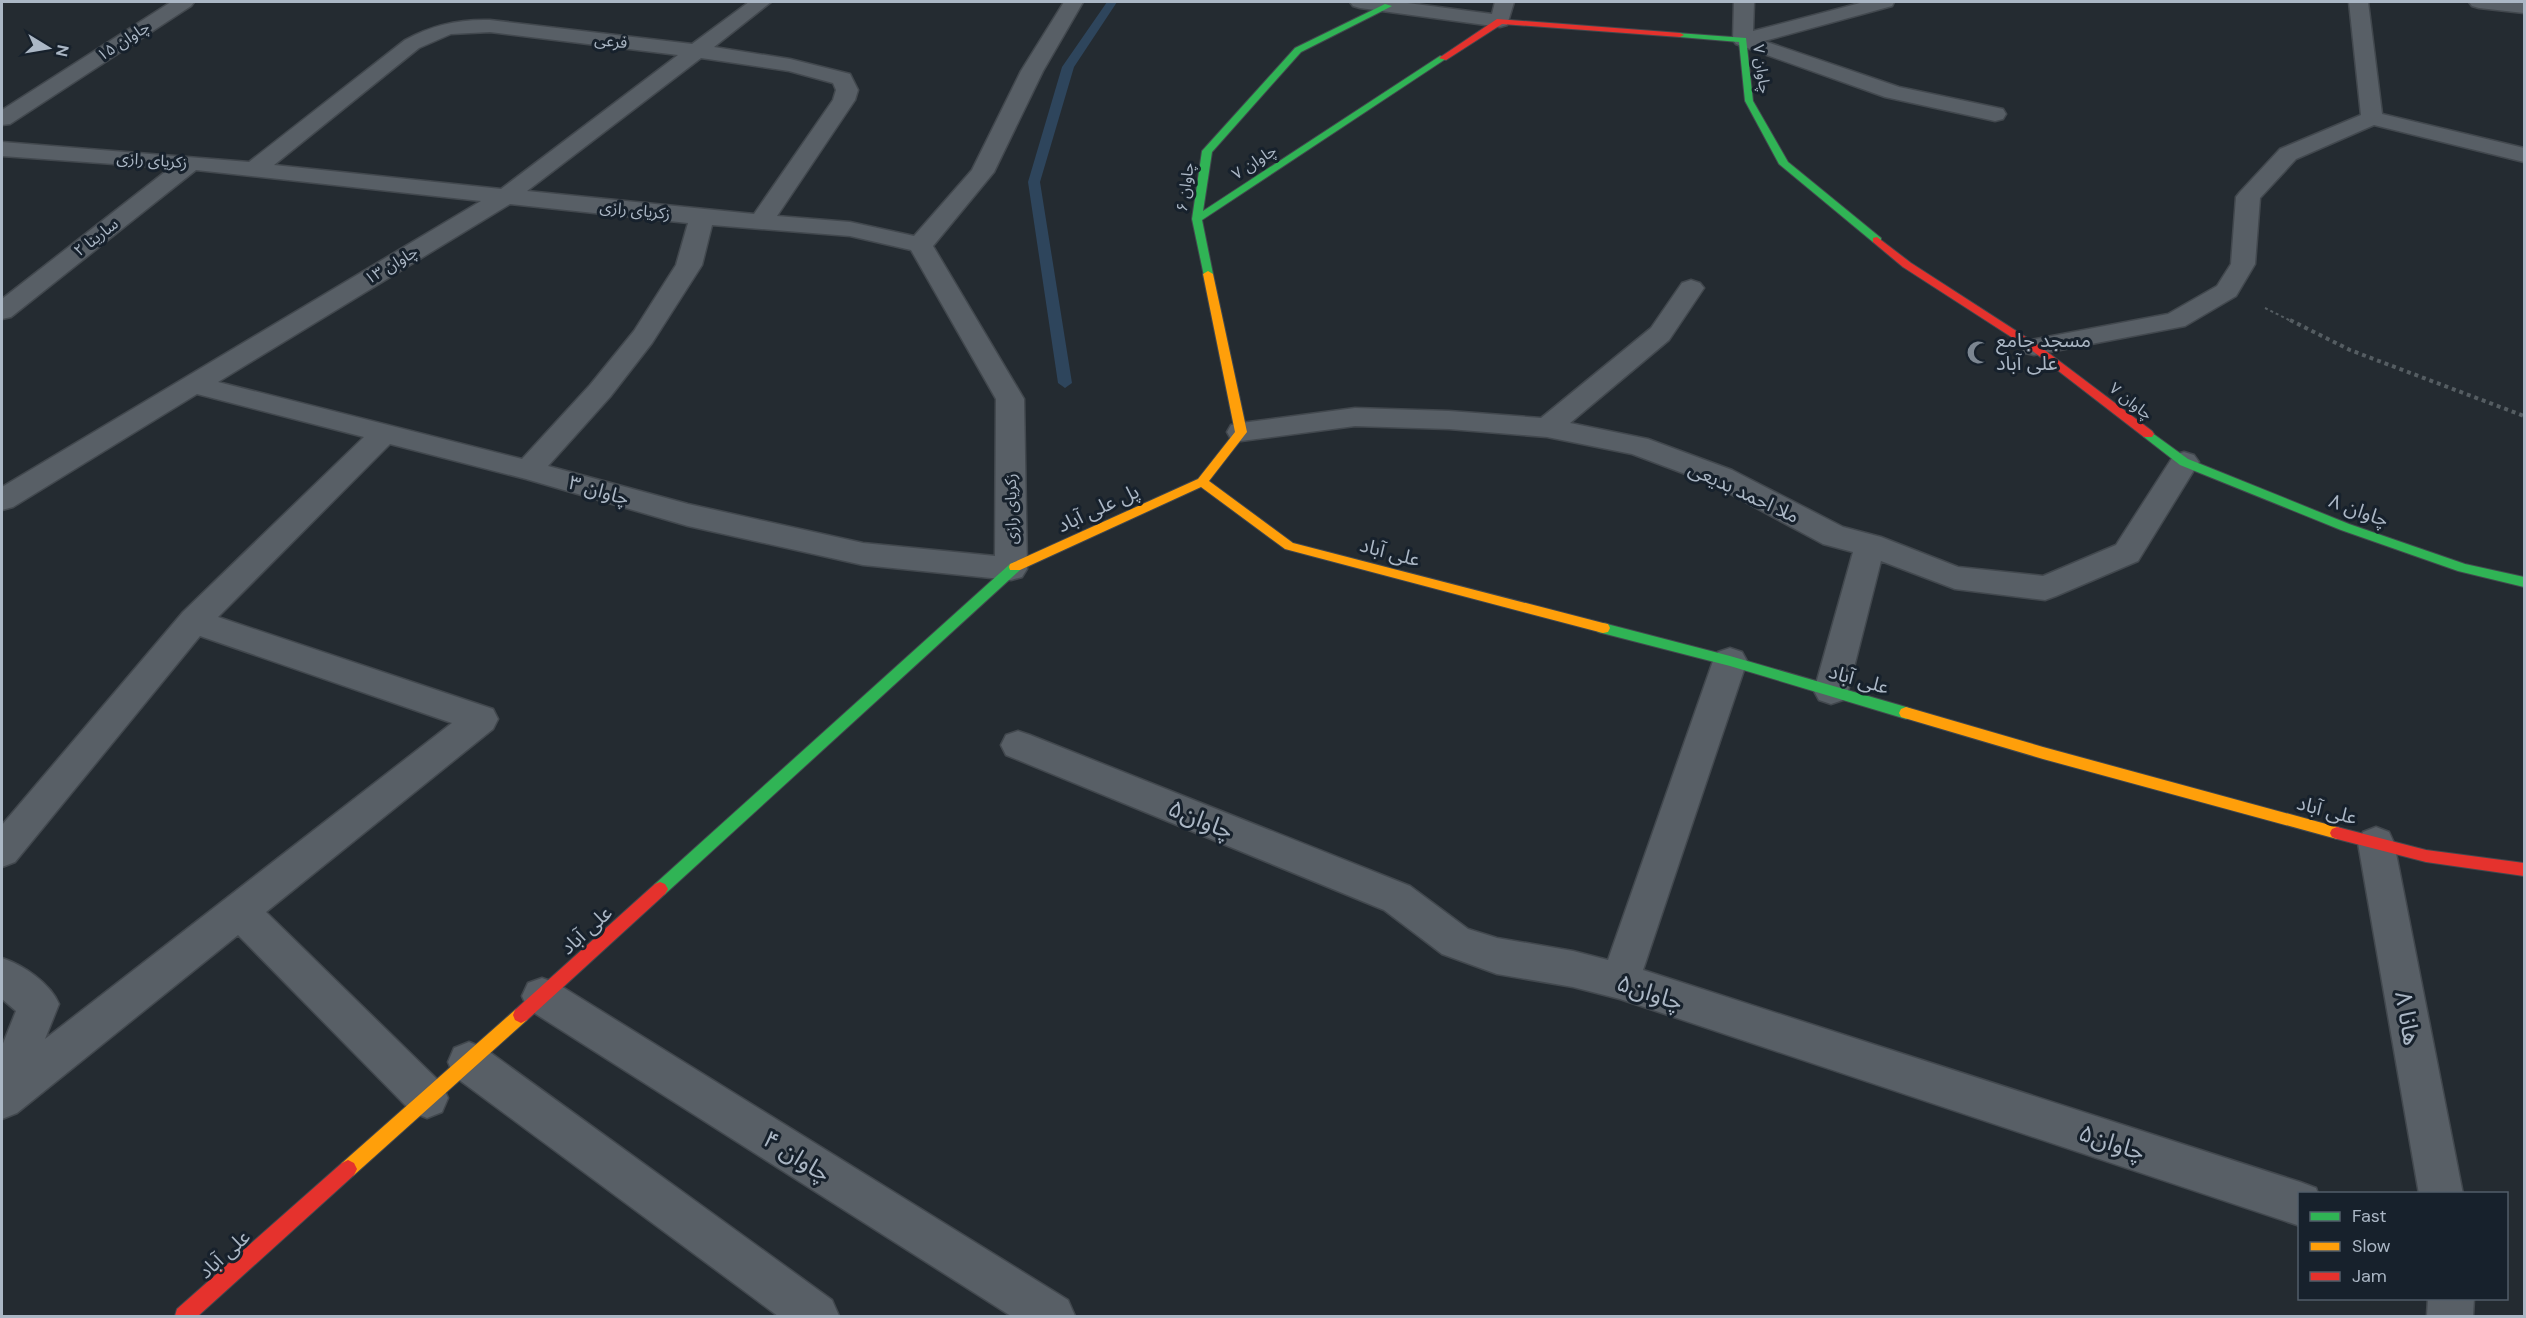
<svg xmlns="http://www.w3.org/2000/svg" width="2526" height="1318" viewBox="0 0 2526 1318" font-family="'DM Sans','Noto Sans Arabic',sans-serif">
	<style>
		.lines { fill: none; stroke-linecap: round; stroke-linejoin: round }
		.stream { fill: #2e455c; fill-rule: evenodd }
		.street-casing { stroke: #42484e; stroke-width: 3 }
		.fast-casing { stroke: #42484e; stroke-width: 2 }
		.slow-casing { stroke: #42484e; stroke-width: 2 }
		.jam-casing { stroke: #42484e; stroke-width: 2 }
		.path-far1 { stroke: #555d62; stroke-width: 2; stroke-dasharray: 3 3; stroke-linecap: butt }
		.path { stroke: #555d62; stroke-width: 4; stroke-dasharray: 4 4; stroke-linecap: butt }
		.street { fill: #585f66; fill-rule: evenodd }
		.fast { fill: #30b455; fill-rule: evenodd }
		.slow { fill: #ff9f0a; fill-rule: evenodd }
		.jam { fill: #e5322d; fill-rule: evenodd }
		.labels { text-anchor: middle; dominant-baseline: central; stroke-width: 6; stroke-linejoin: round; paint-order: stroke }
		.far-street-label { font-size: 16px; fill: #abb7c5; stroke: #17212c }
		.poi-label { font-size: 20px; fill: #abb7c5; stroke: #17212c; text-anchor: start }
		.street-label { font-size: 20px; fill: #abb7c5; stroke: #17212c }
		.near-street-label { font-size: 24px; fill: #abb7c5; stroke: #17212c }
	</style>
	<rect width="100%" height="100%" fill="#242b31"/>
	<g class="lines">
		<path class="stream" d="M1107,2H1117L1074,67L1040,182L1072,383L1065,388L1058,383L1028,182L1062,67Z"/>
		<defs>
			<path id="street" d="M171,2H194L191,6L10,124L2,125V110Z
				M749,2H771L714,47L790,59L850,74L858,90L855,100L777,216L850,222L914,236L972,170L1021,71L1064,2H1083L1043,71L994,172L933,246L1024,399L1027,569L1022,577L1011,580L863,565L688,526L526,479L390,444L218,617L493,709L498,719L493,729L266,912L442,1084L448,1098L442,1112L427,1118L412,1112L238,935L17,1113L2,1119V1046L16,1011L2,999V958C23,965 50,983 59,1004L45,1039L452,723L200,636L15,862L2,867V825L183,612L364,437L197,394L13,507L2,510V487L481,201L196,170L11,317L2,319V299L170,168L2,156V142L249,162L405,40C432,25 459,19 490,20L692,44ZM490,32L678,55L501,189L274,165L419,48L451,34ZM701,58L789,71L833,83L836,90L833,100L754,214L527,191ZM510,204L688,223L676,265L634,331L590,385L522,459L218,382ZM712,225L850,236L911,250L996,399L995,556L863,543L688,504L548,466L610,397L652,343L702,265Z
				M1350,2H1400L1492,14L1495,2H1514L1507,25L1500,27L1360,8L1353,6Z
				M1734,2H1754L1753,31L1864,2H1894L1892,6L1764,41L1899,87L2003,109L2006,114L2003,119L1995,121L1885,97L1736,44L1733,40Z
				M2349,2H2368L2382,114L2524,148V162L2374,125L2296,159L2260,198L2255,264L2236,296L2185,326L2034,355L2025,353L2021,347L2025,341L2168,314L2217,286L2231,264L2236,197L2240,192L2280,149L2361,115Z
				M2469,2H2524V13L2479,8L2472,6Z
				M1691,280L1700,283L1704,288L1669,340L1570,423L1648,439L1732,470L1843,527L1881,537L1958,567L2043,576L2116,545L2174,455L2184,452L2194,455L2199,462L2138,561L2056,596L2045,600L1955,589L1881,561L1848,691L1843,700L1831,704L1819,700L1814,691L1853,552L1823,544L1712,484L1632,454L1547,437L1449,429L1355,426L1241,441L1231,439L1227,432L1231,425L1241,423L1355,408L1449,411L1541,418L1651,328L1682,283Z
				M1730,648L1742,652L1747,661L1643,970L2300,1182L2316,1188L2318,1194H2300V1226L1620,999L1573,987L1497,974L1442,954L1384,910L1006,755L1001,745L1006,735L1018,731L1030,735L1410,886L1468,929L1497,938L1573,951L1608,960L1713,661L1718,652Z
				M2376,827L2389,832L2394,843L2463,1194H2419L2358,843L2363,832Z
				M542,978L556,983L1068,1300L1075,1316H1011L528,1009L522,996L528,983Z
				M469,1042L484,1048L832,1300L839,1316H778L454,1076L448,1062L454,1048Z
				M2428,1298H2474L2473,1316H2427Z"/>
			<path id="fast" d="M1385,4L1392,6L1301,52L1212,152L1203,211L1440,56L1447,58L1202,220L1213,274L1208,277L1204,276L1192,219L1202,151L1295,48Z
				M1677,33L1746,38L1753,101L1788,162L1881,238V242H1873L1779,164L1745,101L1739,42L1680,37L1676,35Z
				M2148,430L2188,459L2349,524L2465,564L2524,577V587L2458,571L2341,530L2180,465L2144,437L2142,434L2144,431Z
				M1015,562L1021,567L1020,570L665,894L660,896L655,894L652,889L655,884L1010,564Z
				M1603,623L1730,656L1906,707L1911,709L1913,713L1911,717L1906,719L1730,666L1598,632L1596,628L1598,624Z"/>
			<path id="slow" d="M1208,271L1213,274L1247,432L1209,481L1293,543L1603,623L1608,624L1610,628L1608,632L1603,633L1285,549L1201,487L1020,570H1010L1009,567L1010,564L1198,479L1235,432L1203,274Z
				M1906,707L2043,747L2337,827L2342,829L2344,833L2342,837L2337,839L2043,759L1901,717L1899,713L1901,709Z
				M521,1007L527,1010L529,1015L527,1020L354,1175L348,1178L342,1175L339,1169L342,1163L515,1010Z"/>
			<path id="jam" d="M1497,19L1680,33L1684,35L1680,37L1502,24L1446,60L1439,58Z
				M1877,237L1911,263L2038,345L2152,431L2154,434L2152,437H2144L2030,349L1903,267L1873,242V238Z
				M2337,827L2426,850L2524,863V876L2426,862L2337,839L2332,837L2330,833L2332,829Z
				M660,882L665,884L668,889L665,894L527,1020L521,1023L515,1020L513,1015L515,1010L655,884Z
				M348,1160L354,1163L357,1169L354,1175L198,1316H175L177,1309L342,1163Z"/>
		</defs>
		<use href="#street" class="street-casing"/>
		<use href="#fast" class="fast-casing"/>
		<use href="#slow" class="slow-casing"/>
		<use href="#jam" class="jam-casing"/>
		<path class="path-far1" d="M2265,308L2293,322"/>
		<path class="path" d="M2290,320L2350,350L2524,416"/>
		<use href="#street" class="street"/>
		<use href="#fast" class="fast"/>
		<use href="#slow" class="slow"/>
		<use href="#jam" class="jam"/>
	</g>
	<defs>
		<symbol id="mosque-bare" viewBox="-9 -9 18 18"><path d="M3.5-4.9A6 6 0 1 0 3.5 4.9A5 5 0 1 1 3.5-4.9Z" fill="#7c8691" stroke="#17212c" stroke-width="2.5" paint-order="stroke"/></symbol>
	</defs>
	<g fill-rule="evenodd">
		<use href="#mosque-bare" x="1962" y="336" width="33" height="33"/>
	</g>
	<g class="labels">
		<g class="far-street-label">
			<text transform="translate(123 41) rotate(-33)">چاوان ۱۵</text>
			<text transform="translate(611 41) rotate(7)">فرعی</text>
			<text transform="translate(1762 69) rotate(82)">چاوان ۷</text>
			<text transform="translate(152 160) rotate(4)">زکریای رازی</text>
			<text transform="translate(1254 162) rotate(-33)">چاوان ۷</text>
			<text transform="translate(1185 187) rotate(-82)">چاوان ۶</text>
			<text transform="translate(635 210) rotate(6)">زکریای رازی</text>
			<text transform="translate(96 237) rotate(-38)">سارینا ۲</text>
			<text transform="translate(391 265) rotate(-31)">چاوان ۱۳</text>
			<text transform="translate(2131 401) rotate(38)">چاوان ۷</text>
			<text transform="translate(1011 509) rotate(-91)">زکریای رازی</text>
		</g>
		<g class="poi-label">
			<text x="1996" y="340">مسجد جامع<tspan x="1996" dy="23">علی آباد</tspan></text>
		</g>
		<g class="street-label">
			<text transform="translate(599 490) rotate(16)">چاوان ۳</text>
			<text transform="translate(1744 492) rotate(25)">ملا احمد بدیعی</text>
			<text transform="translate(1098 508) rotate(-25)">پل علی آباد</text>
			<text transform="translate(2359 510) rotate(20)">چاوان ۸</text>
			<text transform="translate(1390 552) rotate(15)">علی آباد</text>
			<text transform="translate(1859 679) rotate(16)">علی آباد</text>
			<text transform="translate(2327 810) rotate(15)">علی آباد</text>
			<text transform="translate(586 930) rotate(-42)">علی آباد</text>
			<text transform="translate(224 1254) rotate(-42)">علی آباد</text>
		</g>
		<g class="near-street-label">
			<text transform="translate(1201 819) rotate(22)">چاوان۵</text>
			<text transform="translate(1650 992) rotate(18)">چاوان۵</text>
			<text transform="translate(2408 1018) rotate(80)">هانا ۸</text>
			<text transform="translate(2112 1142) rotate(18)">چاوان۵</text>
			<text transform="translate(797 1156) rotate(32)">چاوان ۴</text>
		</g>
	</g>
	<rect width="2526" height="1318" fill="none" stroke="#abb7c5" stroke-width="6"/>
	<rect x="2298" y="1192" width="210" height="108" fill="#17212c" stroke="#525d69" stroke-width="1.5"/>
	<rect x="2310" y="1212" width="30" height="9" fill="#30b455" stroke="#525d69" stroke-width="1.5"/>
	<text x="2352" y="1222" font-size="18" fill="#abb7c5">Fast</text>
	<rect x="2310" y="1242" width="30" height="9" fill="#ff9f0a" stroke="#525d69" stroke-width="1.5"/>
	<text x="2352" y="1252" font-size="18" fill="#abb7c5">Slow</text>
	<rect x="2310" y="1272" width="30" height="9" fill="#e5322d" stroke="#525d69" stroke-width="1.5"/>
	<text x="2352" y="1282" font-size="18" fill="#abb7c5">Jam</text>
	<g transform="translate(48 48) rotate(101)" stroke="#17212c" stroke-width="4.5" paint-order="stroke">
	<path d="M0-4.5L10 22L0 15L-10 22Z" fill="#abb7c5"/>
	<text y="-9" font-size="16" font-weight="bold" text-anchor="middle" fill="#abb7c5">N</text>
	</g>
</svg>
